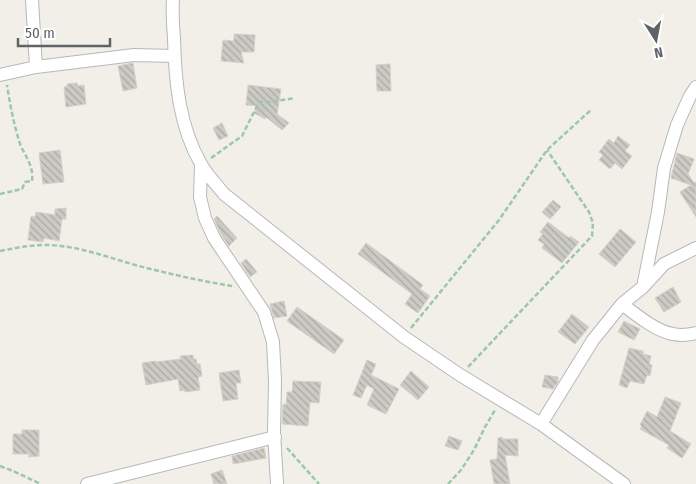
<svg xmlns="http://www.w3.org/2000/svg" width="696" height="484" viewBox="0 0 696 484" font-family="'Fira Sans Condensed',sans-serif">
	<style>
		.building { fill: url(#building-back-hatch); stroke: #d6d1c6 }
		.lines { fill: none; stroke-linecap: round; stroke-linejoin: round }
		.minor-casing { stroke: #b5b8bc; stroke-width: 14 }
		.path { stroke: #9cc7a9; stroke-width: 2.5; stroke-dasharray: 5 2.5; stroke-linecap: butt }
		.minor { stroke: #fff; stroke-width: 12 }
	</style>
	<defs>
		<pattern id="building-back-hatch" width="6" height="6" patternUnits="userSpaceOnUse" patternTransform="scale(1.25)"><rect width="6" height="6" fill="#cccac5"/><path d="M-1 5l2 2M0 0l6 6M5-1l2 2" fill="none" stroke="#a9a8a4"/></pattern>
	</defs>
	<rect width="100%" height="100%" fill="#f1efe8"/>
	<path class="building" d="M234,34L255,35L254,52H241L244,63L221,61L223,40L234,41Z
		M133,63L137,88L123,91L118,66Z
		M390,64L391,91H377L376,65Z
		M77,83L78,86L84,85L86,104L66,107L64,87H67V84Z
		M248,85L281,89L277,114L289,123L282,130L266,117L265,119L254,113L258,106L246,105Z
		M222,123L228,136L219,140L213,128Z
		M618,136L630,145L625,151L632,156L622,169L615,163L610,169L599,160L603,155L599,152L609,139L614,143Z
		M60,150L64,182L43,184L39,153Z
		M677,153L694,159L688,174L694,183L696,182V217L680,192L691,185L671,178Z
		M553,200L561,207L550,219L542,212Z
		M66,208V219H62L59,241L44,238L43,242L28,240L31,216L35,217L36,212L55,215V209Z
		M217,216L237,238L229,246L221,234L214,219Z
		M548,222L569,238L570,236L579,242L562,263L542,248L544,244L538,240L543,234L540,232Z
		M620,229L636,242L615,267L599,254Z
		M366,243L423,285L420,289L430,296L418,313L405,304L412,294L358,254Z
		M246,259L257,272L250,277L241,263Z
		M673,287L681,302L664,312L655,298Z
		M284,301L287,316L274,318L270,304Z
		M297,307L344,340L334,354L287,321Z
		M572,314L589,327L575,344L558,332Z
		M624,321L640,329L634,340L618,332Z
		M629,348L643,351V354L651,356L649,364L652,365L650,376L647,375L644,384L630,381L627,388L619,385Z
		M193,355V359H196L197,364H200L202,376L198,377L200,390L185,392L184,390L180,391L178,379L146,385L142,363L156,361V362L181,359L180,356Z
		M367,360L376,364L371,375L399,389L386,414L367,405L374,389L367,385L361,398L353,395Z
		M239,370L241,383H236L238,399L223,401L219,373Z
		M411,371L429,387L418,400L400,385Z
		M545,375L558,377V382L553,389L542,387Z
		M293,381L321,382L319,403L310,402L308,426L282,424L283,404L286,405L287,392H292Z
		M665,397L681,403L670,431L691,444L682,458L667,448L669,445L640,429L642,426L640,425L647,411L657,417Z
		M22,430H39V456L29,457V454H13V434H22Z
		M449,436L462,441L458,450L445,446Z
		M502,437L503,439H518V456L505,455L510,484H494L490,460L497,459L498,438Z
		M264,448L266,458L233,464L232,456Z
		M222,470L227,484H214L211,474Z"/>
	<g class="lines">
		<defs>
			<path id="minor" d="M32,0L36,67
				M173,0C172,13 173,26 174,38C175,81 179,126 201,164C207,175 216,184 224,194L404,337L460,375L541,424L624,484
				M0,75L36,67L134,55L174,56
				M201,165L200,197L205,218L214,238L264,312L273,342L275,381L274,432L277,484
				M643,287L658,212L664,168L677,125L690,96L696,87
				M622,304C635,314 657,332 673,334C681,336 688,335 696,333
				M541,424L593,340L622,304L643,287L664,264L696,248
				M87,484L275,437"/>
		</defs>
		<use href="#minor" class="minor-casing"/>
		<path class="path" d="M211,158L242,136L259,102H270L295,98
			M0,194L22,189L25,182L32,181C34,166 25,156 20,144C14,125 10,105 7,85
			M0,251C21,247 39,243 61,246C87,249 113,259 139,266C170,274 201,281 232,286
			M411,328L499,220L547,150L592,109
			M468,367L592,236L593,223L589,212L547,150
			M287,448L319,484
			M0,466L13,471L41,484
			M448,484L461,470L474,450L485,427L495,410"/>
		<use href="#minor" class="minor"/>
	</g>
	<g transform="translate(656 40) rotate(169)" stroke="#ffffff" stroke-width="4" paint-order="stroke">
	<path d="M0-4L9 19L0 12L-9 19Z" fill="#5f6368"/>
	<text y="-8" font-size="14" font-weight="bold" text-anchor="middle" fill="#5f6368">N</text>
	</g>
	<path d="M18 38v8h92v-8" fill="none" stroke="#5f6368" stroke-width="2.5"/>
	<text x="25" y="38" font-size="15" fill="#5f6368" stroke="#ffffff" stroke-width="4" paint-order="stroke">50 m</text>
</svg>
